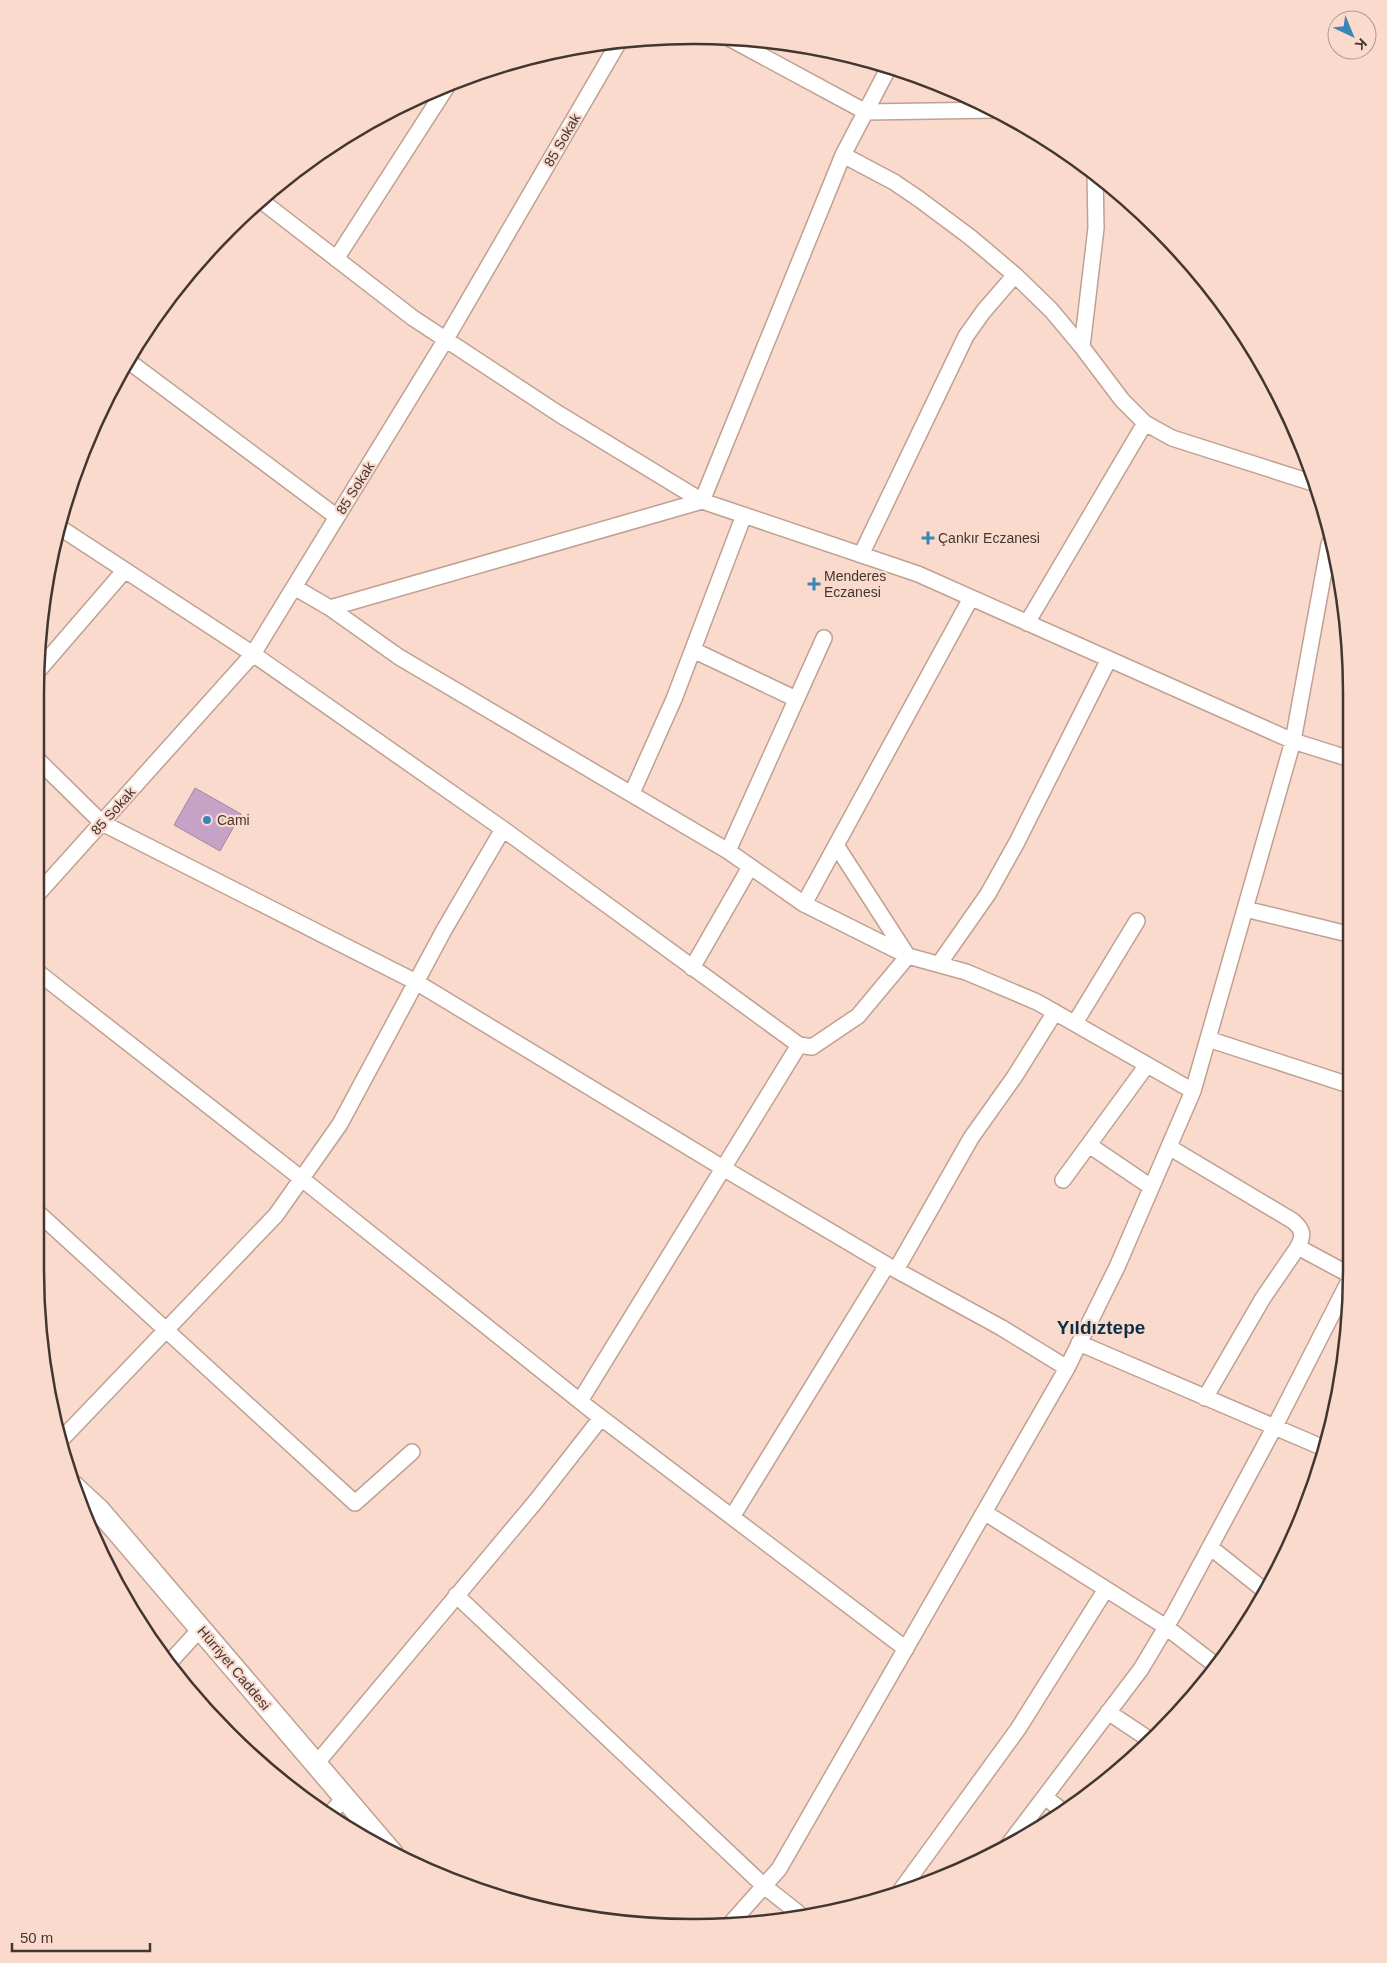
<svg xmlns="http://www.w3.org/2000/svg" width="1387" height="1963" viewBox="0 0 1387 1963" font-family="Helvetica,sans-serif">
	<style>
		.building { fill: #c6a3c6; stroke: #9f8aa0 }
		.lines { fill: none; stroke-linecap: round; stroke-linejoin: round }
		.street-casing { stroke: #bfa194; stroke-width: 18 }
		.secondary-casing { stroke: #bfa194; stroke-width: 24 }
		.street { stroke: #fff; stroke-width: 15 }
		.secondary { stroke: #fff; stroke-width: 21 }
		.poi-dot { fill: #3a84b8; stroke: #fadacc; stroke-width: 2 }
		.labels { text-anchor: middle; dominant-baseline: central; stroke-width: 4.5; stroke-linejoin: round; paint-order: stroke }
		.street-label { font-size: 14px; fill: #433631; stroke: #fadacc }
		.poi-label { font-size: 14px; fill: #433631; stroke: #fadacc; text-anchor: start }
		.district-label { font-size: 19px; font-weight: bold; fill: #0a2f47; stroke: #fadacc }
		.rim { fill: none; stroke: #433631; stroke-width: 2.5 }
	</style>
	<rect width="100%" height="100%" fill="#fadacc"/>
	<path class="building" d="M195,788L241,814L220,851L174,825Z"/>
	<g class="lines">
		<defs>
			<path id="street" d="M727,37L866,112L997,110
				M843,155L894,182L919,199L970,237L1015,275L1051,310L1082,347L1122,400L1145,423L1172,438L1313,483
				M259,199L413,318L559,414L702,501L918,574L1293,741L1347,758
				M336,259L448,85
				M1082,347L1096,228L1095,172
				M127,360L337,517
				M59,527L253,654L503,829L799,1045L812,1047L858,1016L908,956L966,972L1037,1002L1193,1091
				M861,555L966,336L983,312L1015,275
				M294,587L330,608L702,501L843,155L889,67
				M330,608L399,657L728,851L804,904L908,956
				M1027,623L1145,423
				M693,650L796,699
				M37,672L125,570
				M35,757L102,823L416,982L723,1168L887,1265L1002,1328L1067,1368
				M632,793L674,699L744,515
				M836,845L907,955
				M728,851L824,638
				M35,897L253,654L446,339L620,40
				M804,904L971,598
				M1245,909L1348,934
				M939,964L988,894L1017,842L1109,659
				M692,968L750,867
				M35,970L302,1179L591,1410L906,1649
				M1075,1023L1137,921
				M1208,1039L1349,1085
				M1089,1145L1151,1187
				M1169,1147L1293,1221C1303,1230 1304,1234 1298,1247L1350,1275
				M1063,1180L1147,1065
				M35,1210L355,1503L412,1452
				M896,1270L971,1138L1015,1076L1055,1012
				M1079,1343L1326,1449
				M1205,1398L1263,1298L1298,1247
				M580,1401L799,1045
				M58,1443L276,1215L340,1124L444,930L503,829
				M984,1512L1166,1627L1218,1667
				M732,1517L887,1265
				M1210,1547L1265,1591
				M456,1595L764,1886L802,1916
				M170,1662L200,1629
				M1108,1712L1150,1740
				M316,1764L536,1501L601,1418
				M1045,1797L1065,1813
				M331,1813L344,1798
				M1009,1844L1141,1669L1175,1612L1274,1428L1350,1279
				M901,1890L1018,1729L1106,1589
				M732,1922L779,1869L1067,1368L1117,1267L1193,1091L1293,741L1329,544"/>
			<path id="secondary" d="M73,1486L99,1510L392,1853"/>
		</defs>
		<use href="#street" class="street-casing"/>
		<use href="#secondary" class="secondary-casing"/>
		<use href="#street" class="street"/>
		<use href="#secondary" class="secondary"/>
	</g>
	<g class="poi-dot">
		<path d="M925.5 530.5h5v5h5v5h-5v5h-5v-5h-5v-5h5z"/>
		<path d="M811.5 576.5h5v5h5v5h-5v5h-5v-5h-5v-5h5z"/>
		<circle cx="207" cy="820" r="5"/>
	</g>
	<g class="labels">
		<g class="street-label">
			<text transform="translate(562 140) rotate(-60)">85 Sokak</text>
			<text transform="translate(355 488) rotate(-58)">85 Sokak</text>
			<text transform="translate(113 811) rotate(-48)">85 Sokak</text>
			<text transform="translate(234 1668) rotate(50)">Hürriyet Caddesi</text>
		</g>
		<g class="poi-label">
			<text x="938" y="538">Çankır Eczanesi</text>
			<text x="824" y="576">Menderes<tspan x="824" dy="16">Eczanesi</tspan></text>
			<text x="217" y="820">Cami</text>
		</g>
		<g class="district-label">
			<text x="1101" y="1327">Yıldıztepe</text>
		</g>
	</g>
	<path d="M0 0H1387V1963H0ZM693 44H694A649 649 0 0 1 1343 693V1270A649 649 0 0 1 694 1919H693A649 649 0 0 1 44 1270V693A649 649 0 0 1 693 44Z" fill="#fadacc" fill-rule="evenodd"/>
	<path class="rim" d="M693 44H694A649 649 0 0 1 1343 693V1270A649 649 0 0 1 694 1919H693A649 649 0 0 1 44 1270V693A649 649 0 0 1 693 44Z"/>
	<g transform="translate(1352 35) rotate(136)"><circle r="24" fill="#fadacc" stroke="#b1988e"/>
	<path d="M0-4L9 19L0 12L-9 19Z" fill="#3a84b8"/>
	<text y="-8" font-size="14" font-weight="bold" text-anchor="middle" fill="#433631">K</text>
	</g>
	<path d="M12 1943v8h138v-8" fill="none" stroke="#433631" stroke-width="2.5"/>
	<text x="20" y="1943" font-size="15" fill="#433631" stroke="#fadacc" stroke-width="4" paint-order="stroke">50 m</text>
</svg>
